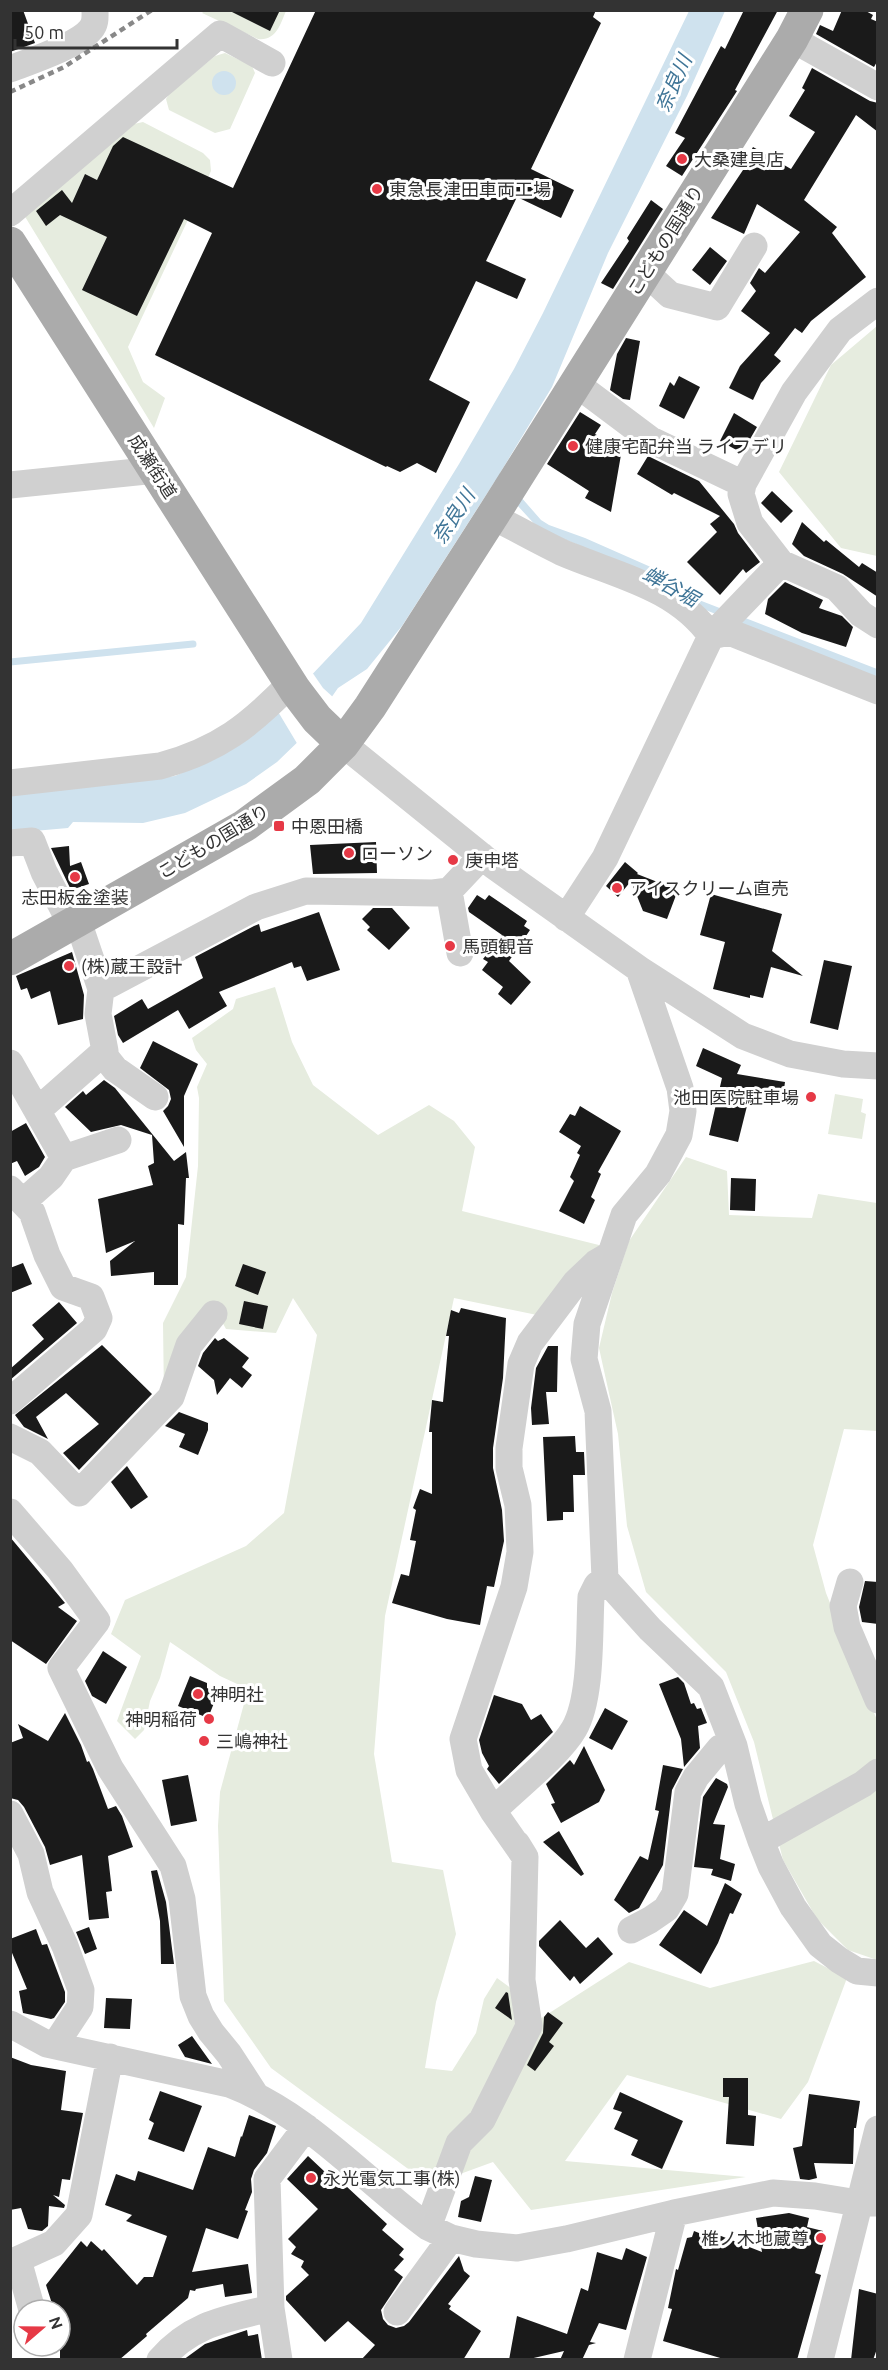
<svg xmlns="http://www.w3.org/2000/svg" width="888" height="2370" viewBox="0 0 888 2370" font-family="Ubuntu,'Noto Sans JP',sans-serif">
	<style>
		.green { fill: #e6ecdf }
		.water { fill: #cfe2ee }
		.pier { fill: #fff }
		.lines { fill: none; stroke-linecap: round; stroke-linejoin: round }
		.stream { stroke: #cfe2ee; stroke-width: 7 }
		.building { fill: #1a1a1a }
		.minor { stroke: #d0d0d0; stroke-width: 27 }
		.major { stroke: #ababab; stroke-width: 33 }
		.rail { stroke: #888; stroke-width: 4.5; stroke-dasharray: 6 4.5; stroke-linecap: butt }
		.poi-dot { fill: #e63946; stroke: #fff; stroke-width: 2 }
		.labels { text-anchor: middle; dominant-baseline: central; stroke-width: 6; stroke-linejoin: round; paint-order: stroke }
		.poi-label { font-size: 18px; fill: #333; stroke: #fff; text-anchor: start }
		.street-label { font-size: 18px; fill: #333; stroke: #fff }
		.water-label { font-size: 20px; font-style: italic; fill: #3f7597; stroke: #fff }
	</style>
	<rect width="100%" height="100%" fill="#fff"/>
	<path class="green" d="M205,10L286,11C280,25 276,41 258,39L202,13Z
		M225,53L252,66L255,73L230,129L215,133L169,110L166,99L170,93L215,56Z
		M143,122L203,153L210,160L211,171L128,347L143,382L165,398L154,428L24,215L134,124Z
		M877,326V556L841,548L779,472L831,365Z
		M275,987L292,1042L313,1085L378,1135L429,1105L454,1121L475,1147L462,1211L607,1247L537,1315L454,1298L385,1616L374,1754L392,1862L443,1870L456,1934L436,2002L425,2068L452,2071L476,2033L484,1999L497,1978L520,1995L529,2026L629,1962L710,1988L814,1961L847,1978L808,2082L781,2119L627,2075L565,2161L746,2177L531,2210L493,2162L430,2185L271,2068L224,2001L218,1826L220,1792L248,1689L220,1676L170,1642L160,1678L150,1701L144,1730L135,1739L117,1721L141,1656L111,1634L125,1600L246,1546L284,1513L317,1335L293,1298L276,1333L226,1329L214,1307L164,1398L163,1323L186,1277L198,1166L199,1098L197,1087L207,1064L196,1050L192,1038L233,1009L236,999Z
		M835,1094L863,1099L861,1112L866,1114L862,1139L828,1134Z
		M686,1157L727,1171L729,1215L812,1218L818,1194L877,1203V1431L844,1429L813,1545L826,1593L877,1720V1960L848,1950L817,1919L783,1860L754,1742L726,1672L646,1592L627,1526L618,1434L599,1348L612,1293L629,1241Z"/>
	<path class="water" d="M689,11H725L687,96L608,253L552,387L500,473L541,520L549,525L585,538L653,568L685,588L699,600L877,669V678L693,605L581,546L539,529L495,481L402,626L367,669L338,688L306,734L277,762L246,784L185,813L143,823L73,822L68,828L11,833L10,796L175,776L210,760L267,722L361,623L459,464L514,369L543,313Z
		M212 83a12 12 0 1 1 24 0a12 12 0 1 1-24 0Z"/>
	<path class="pier" d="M312,672L323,688L334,698L308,735L298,745L277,710Z"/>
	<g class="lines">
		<path class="stream" d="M10,662L193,644"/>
	</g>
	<path class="building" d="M10,10H23L35,43L10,52Z
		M228,10H280L270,31Z
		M316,10H596L593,17L601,23L531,169L574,190L561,218L517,197L486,261L526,279L517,299L476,281L429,380L470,402L436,473L417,463L400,472L387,466L386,467L155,355L212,233L184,219L137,316L82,290L107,237L60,215L46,226L36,211L62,190L72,203L85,174L97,180L113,146L123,137L233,188Z
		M744,10H778L735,90L737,91L682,176L666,166L685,138L675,133L721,46L725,49Z
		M842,10H864L873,15L871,19L878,22V60L874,67L816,34L820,25L833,31Z
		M812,68L870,101L878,103V132L856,115L804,200L837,227L832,233L866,277L811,321L802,333L795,328L774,355L781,361L761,383L753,400L729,388L740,366L770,333L741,311L756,291L750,283L759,268L765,273L800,232L757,204L744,234L711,218L747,164L745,162L753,147L791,169L815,132L789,116L805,90L802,88Z
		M651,200L663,209L613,289L601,283L629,241L627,238Z
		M710,247L727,261L710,285L692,270Z
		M626,338L640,341L630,400L623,399L610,390L617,354Z
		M679,376L700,387L684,419L659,406L670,382L674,386Z
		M580,412L601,425L595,434L622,449L611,512L585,498L589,491L547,464Z
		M734,413L757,427L742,453L720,441Z
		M648,456L699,481L734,524L738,533L760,562L746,573L743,569L720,595L687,562L717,532L710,524L720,516L674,493L672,495L637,474Z
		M772,491L793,511L781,523L761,503Z
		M802,522L824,542L826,540L859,567L862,563L878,573V597L843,574L804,556L792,544Z
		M785,582L823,600L819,608L842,616L853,627L846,647L802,633L765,614L768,599Z
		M376,842L377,873L313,874L310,845Z
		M69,846L70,866L81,862L89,884L71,890L51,848Z
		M625,862L638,873L637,874L678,890L667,919L643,911L631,881L618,897L606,886Z
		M711,894L782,914L772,951L803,976L771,967L763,998L750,995V998L713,989L725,942L700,935Z
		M477,895L485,900L489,895L527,921L524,926L530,930L509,961L531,982L511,1005L498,994L503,987L482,970L488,962L483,959L502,935L469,912L468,908Z
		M373,908H392L410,928L389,950L367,930L370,927L362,919Z
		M319,912L340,970L307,981L301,966L294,968L292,962L219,992L227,1006L189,1029L178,1010L123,1043L118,1035L114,1016L142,999L148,1009L203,978L195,957L254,926L259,924L261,932Z
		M72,952L84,995L83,1019L58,1025L50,991L31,999L27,988L21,990L16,976Z
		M824,960L852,966L838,1030L810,1023Z
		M153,1041L198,1064L184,1096V1147L163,1111L168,1106L171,1099L169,1090L140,1068Z
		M703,1048L741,1065L737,1074L785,1082L782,1103L749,1098L738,1142L709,1135L722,1078L696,1066Z
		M104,1080L115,1088L174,1161L186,1152L189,1178H186L184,1225L178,1224V1285H154V1272L111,1276L110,1261L135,1241L106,1253L98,1199L153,1185L148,1166L154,1163L152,1135L121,1125L91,1132L65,1107L83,1091L86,1095Z
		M580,1106L621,1131L598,1172L601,1174L591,1197L595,1200L584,1224L559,1211L574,1181L570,1177L580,1155L577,1153L581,1146L559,1132L570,1114L575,1116Z
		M26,1123L45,1157L39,1167L25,1176L17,1161L10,1164V1132Z
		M731,1178L756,1179L755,1211L730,1210Z
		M23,1263L32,1284L10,1293V1268Z
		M243,1264L266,1272L258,1295L235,1286Z
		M244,1301L268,1306L263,1329L239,1324Z
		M59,1302L77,1323L10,1380V1369L44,1339L32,1325Z
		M461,1308L506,1318L503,1378L493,1448V1468L502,1510L504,1541L494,1587L487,1586L480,1625L447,1619L392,1603L401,1574L409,1576L416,1541L410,1540L416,1510L413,1508L420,1489L432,1494V1432H429L432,1400L443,1402L449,1336H446L451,1310L459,1313Z
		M215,1338L218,1341L224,1338L249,1358L242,1367L252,1375L242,1388L230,1378L217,1395L214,1380L198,1366L203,1353Z
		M102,1345L152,1394L79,1470L63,1453L99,1424L66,1393L36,1417L48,1439L24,1427L15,1415Z
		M548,1346H558L557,1392H546L549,1424L532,1425L531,1408L536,1368Z
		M179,1412L208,1423V1430L198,1455L179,1447L185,1434L165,1426Z
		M575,1436L576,1452H584L585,1475H573L574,1512H563V1520L547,1521L543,1437Z
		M127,1466L148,1497L131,1509L111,1482Z
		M10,1537L65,1603L58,1607L77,1621L46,1664L10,1640Z
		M865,1581L878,1582V1624L862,1622L859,1607Z
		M103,1651L127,1667L106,1704L92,1696L85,1681Z
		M190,1676L207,1683V1688L218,1693L208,1718L178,1706Z
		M678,1677L684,1683L691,1704L694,1703L697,1709L701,1708L707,1723L698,1726L700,1748L684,1767L681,1739L659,1684Z
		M494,1695L522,1704L531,1720L541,1714L553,1732L499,1784L487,1769L489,1766L482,1753L479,1740Z
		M605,1708L628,1721L612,1750L589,1738Z
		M65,1713L81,1745L87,1762L89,1761L93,1769L108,1809L116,1806L122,1816L133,1847L108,1856L112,1891L106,1892L109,1918L89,1920L82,1855L50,1865L45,1847L24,1807L18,1800L10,1798V1743L23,1738L18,1724L48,1741Z
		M584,1746L605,1790L599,1802L561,1823L551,1804L555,1803L546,1784L570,1760L574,1765Z
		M663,1765L683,1769L672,1790L663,1865L639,1908L629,1913L614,1900L640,1856L648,1860L659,1811L655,1810Z
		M188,1775L197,1821L171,1826L162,1780Z
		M716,1778L727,1784L728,1787L713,1824L725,1825L720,1859L735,1864L731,1881L711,1875L713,1869L694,1867L703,1797Z
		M559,1831L584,1874L581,1876L543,1842Z
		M157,1870L166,1902L174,1964H161L160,1921L151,1871Z
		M725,1883L742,1894L733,1914L730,1913L718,1943L701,1974L659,1945L684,1910L707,1926Z
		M560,1920L586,1948L598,1937L613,1954L580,1984L574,1976L570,1981L539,1946V1941Z
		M89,1927L97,1949L85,1954L76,1932Z
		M36,1929L42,1945L47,1944L65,1992V2002L54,2018L51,2019L23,2013L19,1991L27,1989L10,1948V1939Z
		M506,1992L508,1993L512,2020L495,2008Z
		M106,1998L132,1999L130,2029L104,2028Z
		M548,2012L563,2023L549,2042L554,2046L535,2071L527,2065L543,2033L544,2017Z
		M192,2036L212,2064L185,2057L178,2045Z
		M10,2057L31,2065L66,2071L61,2110L83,2113L70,2180L62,2179L59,2197L53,2195L65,2205L64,2208L49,2206L48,2226L42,2231L28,2229L21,2208L10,2210Z
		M723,2078H748V2115L756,2116L754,2146L726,2144L729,2097H723Z
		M160,2091L202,2106L184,2152L148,2139L154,2123L149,2120Z
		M620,2092L683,2121L662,2169L631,2155L638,2140L614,2129L622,2112L613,2109Z
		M809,2094L860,2101L856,2128H854L853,2164L814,2163L817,2178L809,2180L800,2179L793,2148L802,2146Z
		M249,2115L276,2126L267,2153L254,2170L251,2179L252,2192L245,2210L248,2211L238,2239L206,2228L192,2272L248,2264L252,2293L225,2297L223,2284L196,2289L195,2291L190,2290L188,2298L146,2334L147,2336L119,2360H60V2310H54L46,2285L81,2241L87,2247L91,2241L102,2251L104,2249L137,2285L144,2277H153L167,2236L126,2221L132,2215L105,2205L116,2174L135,2181L138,2171L193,2190L208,2147L235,2157L241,2136L242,2137Z
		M308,2156L343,2189L346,2186L387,2224L382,2230L404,2249L399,2255L404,2259L394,2270L403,2277L381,2310L383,2319L388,2325L396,2328L404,2326L409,2322L459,2256L464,2271L470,2276L448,2304L451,2306L449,2309L481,2331L463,2360H361L375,2345L348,2321L325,2342L286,2300V2296L309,2275L301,2267L304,2261L291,2254L296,2247L288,2239L318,2209L287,2179Z
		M475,2176L492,2180L481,2222L458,2217L461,2201L469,2197Z
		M789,2213L809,2218L807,2227L823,2231L822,2234L826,2235L815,2273L821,2275L797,2360H727L663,2341L672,2309L668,2308L676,2269L678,2270L687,2238L692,2237L694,2231L714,2239L716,2234L762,2252L756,2218Z
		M626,2248L647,2257L626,2330L599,2323L590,2342L596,2343L589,2345L582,2360H560L564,2351L525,2360H509L517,2316L567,2334L581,2288L588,2291L597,2252L622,2260Z
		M859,2289L878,2294V2346L873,2360H851Z
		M247,2330L248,2336L258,2334L262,2360H183L205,2344Z"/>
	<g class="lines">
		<path class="minor" d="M792,39L878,87
			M10,69C31,61 79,45 91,29C96,23 95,17 95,10
			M10,213L220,34L272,63
			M645,272L670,295L717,307L754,246
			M575,383L651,440L743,484L741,494L750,523L781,563L837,588L861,614L878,625
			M743,484L794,392L840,330L878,301
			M10,485L156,470
			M492,516C515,528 538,541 561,552C614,575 676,586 711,636L729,632L878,691
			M343,744L494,866L639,969L743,1036L790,1054L843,1064L878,1066
			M10,783L160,766C219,750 249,726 291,683
			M10,843L32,841L44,872L71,924L82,933L101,989
			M449,891L460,953
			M566,918L605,858L711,636L781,563
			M639,969L680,1088L683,1111L679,1135L658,1174L624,1215L587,1324L584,1359L598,1411L605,1579L650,1629L711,1687L734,1746L748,1804L761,1841L771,1866L793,1907L820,1945L839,1960L857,1971L878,1973
			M103,1054L115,1069L155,1097
			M10,1063L64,1158
			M38,1110L105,1051L98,1014L101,989L256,907L306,891L433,893L449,891L482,856
			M10,1189L32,1212L47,1255L63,1287L91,1297L99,1318L94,1329L10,1401
			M24,1201L51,1177L64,1158L118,1140
			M10,1437L40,1452L79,1493L171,1397L189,1345L214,1314
			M10,1512L60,1570L97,1621L61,1668L110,1768L173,1866L182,1899L193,1996L201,2016L211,2032L229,2054L255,2094
			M850,1582L843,1606L847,1627L878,1700
			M493,1811C516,1788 559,1755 574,1729C592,1698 589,1633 591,1597L597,1585L605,1579
			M10,1814L31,1854L40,1892L65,1946L81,1990L80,2007L55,2045
			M761,1841L863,1784L878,1772
			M525,1857L493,1811L469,1770L463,1739L514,1587L520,1552L518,1505L509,1468V1448L521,1364L530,1343L576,1282L596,1263L608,1256
			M631,1930L650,1920L666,1909L675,1894L688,1792L696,1777L720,1748L734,1746
			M10,2024L47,2044L229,2084C308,2114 361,2178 428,2227L451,2238L476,2244L517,2248L566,2239L674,2213L773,2193L815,2196L858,2203H878
			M428,2227L459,2143L482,2120L529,2026L522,1980L525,1857L517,1844
			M18,2260L32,2310
			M10,2263L54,2243L79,2215L110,2057
			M397,2312L451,2238
			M160,2360C192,2323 227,2319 271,2308
			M279,2360L271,2308L267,2179L306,2127
			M637,2360L674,2213
			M820,2360L878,2129"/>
		<path class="major" d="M10,243L295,690L317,719L343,744
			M10,959L244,826L307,780L343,744L370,707L500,504L792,39L807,10"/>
		<path class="rail" d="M10,92L64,67L152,10"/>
	</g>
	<g class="poi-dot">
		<circle cx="682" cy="159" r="6"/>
		<circle cx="377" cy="189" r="6"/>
		<circle cx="573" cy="446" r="6"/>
		<rect x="273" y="820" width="12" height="12" rx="3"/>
		<circle cx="349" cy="853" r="6"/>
		<circle cx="453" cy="860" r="6"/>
		<circle cx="75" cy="877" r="6"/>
		<circle cx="617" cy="888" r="6"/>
		<circle cx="450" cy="946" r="6"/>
		<circle cx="69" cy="966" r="6"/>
		<circle cx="811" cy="1097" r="6"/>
		<circle cx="198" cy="1694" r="6"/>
		<circle cx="209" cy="1719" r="6"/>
		<circle cx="204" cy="1741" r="6"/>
		<circle cx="311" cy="2178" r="6"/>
		<circle cx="821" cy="2238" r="6"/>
	</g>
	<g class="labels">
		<g class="poi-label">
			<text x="694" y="159">大桑建具店</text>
			<text x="389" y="189">東急長津田車両工場</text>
			<text x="585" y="446">健康宅配弁当 ライフデリ</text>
			<text x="291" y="826">中恩田橋</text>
			<text x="361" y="853">ローソン</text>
			<text x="465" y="860">庚申塔</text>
			<text x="629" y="888">アイスクリーム直売</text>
			<text x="75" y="897" text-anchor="middle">志田板金塗装</text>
			<text x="462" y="946">馬頭観音</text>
			<text x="81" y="966">(株)蔵王設計</text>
			<text x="799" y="1097" text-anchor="end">池田医院駐車場</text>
			<text x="210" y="1694">神明社</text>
			<text x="197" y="1719" text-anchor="end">神明稲荷</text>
			<text x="216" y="1741">三嶋神社</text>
			<text x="323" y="2178">永光電気工事(株)</text>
			<text x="809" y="2238" text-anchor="end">椎ノ木地蔵尊</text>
		</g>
		<g class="street-label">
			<text transform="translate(665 240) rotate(-58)">こどもの国通り</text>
			<text transform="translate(153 466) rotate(57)">成瀬街道</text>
			<text transform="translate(213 841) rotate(-31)">こどもの国通り</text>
		</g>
		<g class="water-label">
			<text transform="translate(673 83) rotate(-66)">奈良川</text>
			<text transform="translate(453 516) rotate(-57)">奈良川</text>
			<text transform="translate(671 586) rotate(29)">蝉谷堀</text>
		</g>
	</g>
	<rect width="888" height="2370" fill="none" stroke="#333333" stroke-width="24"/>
	<g transform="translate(42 2328) rotate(70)"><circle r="28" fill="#ffffff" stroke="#adadad" stroke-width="1.5"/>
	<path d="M0-4.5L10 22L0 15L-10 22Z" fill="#e63946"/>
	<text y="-9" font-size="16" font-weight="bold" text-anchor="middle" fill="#333333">N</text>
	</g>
	<path d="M15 39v9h162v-9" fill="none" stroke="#333333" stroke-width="3"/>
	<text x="24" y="39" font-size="18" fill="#333333" stroke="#ffffff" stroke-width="4.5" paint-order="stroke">50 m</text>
</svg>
